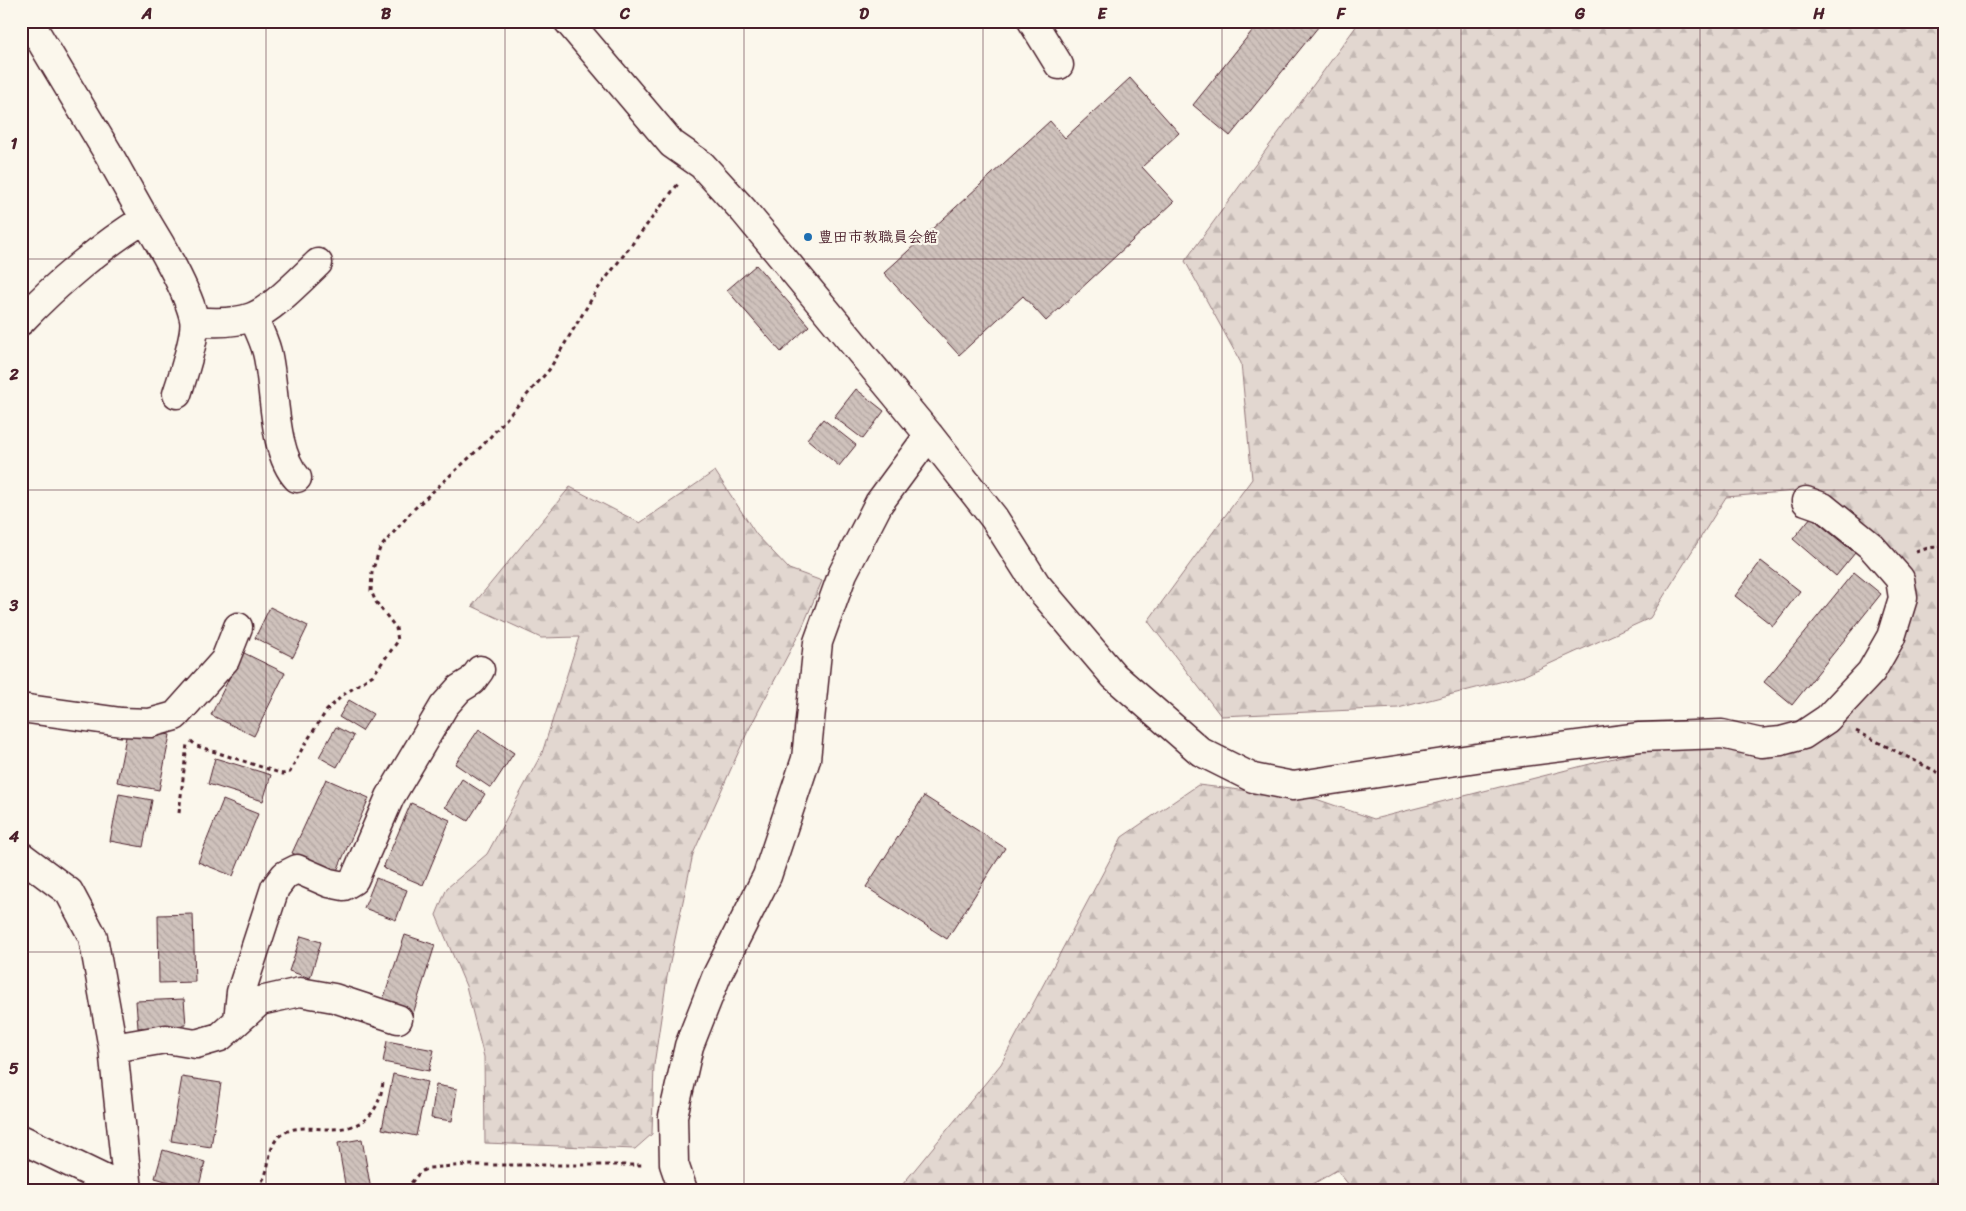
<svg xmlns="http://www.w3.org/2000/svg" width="1966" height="1211" viewBox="0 0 1966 1211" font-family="Sriracha,'Klee One',sans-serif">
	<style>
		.forest { fill: url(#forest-firs); stroke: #967b7e }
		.building { fill: url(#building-back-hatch); stroke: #4a1f2b }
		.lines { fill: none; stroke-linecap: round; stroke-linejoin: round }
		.minor-casing { stroke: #4a1f2b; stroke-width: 31 }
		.path { stroke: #4a1f2b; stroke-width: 3; stroke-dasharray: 4 4; stroke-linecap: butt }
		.minor { stroke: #fbf7ec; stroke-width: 28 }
		.grid { fill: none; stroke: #4a1f2b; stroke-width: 1; stroke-opacity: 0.55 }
		.poi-dot { fill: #1f6fb2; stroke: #fbf7ec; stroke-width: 2 }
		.labels { text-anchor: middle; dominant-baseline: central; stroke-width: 4.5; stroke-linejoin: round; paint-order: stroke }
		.poi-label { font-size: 15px; font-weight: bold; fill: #4a1f2b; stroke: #fbf7ec; text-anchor: start }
		.neatline { fill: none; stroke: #4a1f2b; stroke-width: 2 }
		.grid-label { font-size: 16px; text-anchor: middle; font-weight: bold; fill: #4a1f2b }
	</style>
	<defs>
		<pattern id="forest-firs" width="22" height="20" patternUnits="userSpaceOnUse" patternTransform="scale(1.25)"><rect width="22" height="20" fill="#e2d7d0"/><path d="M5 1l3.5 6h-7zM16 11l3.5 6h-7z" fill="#c3b8b3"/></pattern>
		<pattern id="building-back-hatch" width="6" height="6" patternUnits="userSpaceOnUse" patternTransform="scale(1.25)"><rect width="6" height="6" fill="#cfc2bc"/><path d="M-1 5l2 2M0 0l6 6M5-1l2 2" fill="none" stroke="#b3a6a2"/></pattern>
	</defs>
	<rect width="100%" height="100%" fill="#fbf7ec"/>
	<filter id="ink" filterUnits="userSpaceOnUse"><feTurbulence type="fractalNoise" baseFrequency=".02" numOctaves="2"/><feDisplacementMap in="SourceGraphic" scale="10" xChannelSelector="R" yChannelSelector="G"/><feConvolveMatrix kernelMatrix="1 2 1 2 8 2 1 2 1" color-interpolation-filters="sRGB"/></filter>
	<g filter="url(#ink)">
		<path class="forest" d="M1360,21H1945V1190H1353L1337,1170L1303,1190H898L1001,1064L1122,837L1198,785L1316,799L1374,819L1704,735L1796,745L1848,697L1906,579L1817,489L1726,497L1650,618L1523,676L1398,708L1221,716L1148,621L1252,479L1241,363L1185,261Z
			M715,471L756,534L789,569L822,581L802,628L747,733L693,854L667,977L654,1065L652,1134L635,1149L485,1143L484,1057L466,986L436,915L447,888L487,854L542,753L579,637L541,638L472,606L570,487L640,523Z"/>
		<path class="building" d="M1260,21H1323L1230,136L1193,105Z
			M1130,78L1179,133L1142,167L1174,202L1046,321L1023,296L959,355L884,273L1050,121L1065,138Z
			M756,265L809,326L781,352L727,290Z
			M856,389L884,411L863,439L834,417Z
			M823,419L856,445L839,466L807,439Z
			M1811,517L1855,553L1836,576L1793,539Z
			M1761,561L1800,591L1773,626L1735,596Z
			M1854,572L1881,594L1792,705L1764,682Z
			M270,607L308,626L293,657L255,638Z
			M242,652L285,673L254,736L211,715Z
			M349,700L373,714L362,731L339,717Z
			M128,727L170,735L159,790L117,782Z
			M336,727L354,736L337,767L319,757Z
			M479,729L514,753L491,788L455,764Z
			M215,758L271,775L263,801L208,784Z
			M326,779L369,798L336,873L292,853Z
			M462,779L485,794L468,821L445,807Z
			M119,794L152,800L143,847L110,841Z
			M924,796L1005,848L947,939L866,887Z
			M223,800L258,814L233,876L198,862Z
			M411,803L450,820L423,885L383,868Z
			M376,878L407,890L396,920L364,908Z
			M193,914L195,982L159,983L158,915Z
			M405,935L435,945L413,1014L382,1003Z
			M301,936L321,942L310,978L289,971Z
			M184,999L186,1025L138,1028L136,1001Z
			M387,1041L434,1050L429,1071L383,1062Z
			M393,1074L427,1082L416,1136L382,1129Z
			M182,1077L221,1083L211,1147L171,1141Z
			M436,1085L457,1089L452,1121L431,1118Z
			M362,1139L371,1190H346L338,1143Z
			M163,1150L205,1162L198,1190L155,1178Z"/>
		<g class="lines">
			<defs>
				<path id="minor" d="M568,21L672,144L702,165L744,211L929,435L994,518L1036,584L1114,676L1201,752L1253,778L1293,786L1483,757L1640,737L1722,734L1761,743L1781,741L1803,735L1827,719L1871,672L1891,637L1903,598L1900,579L1871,546L1823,507L1806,501
					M1032,21L1059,65
					M145,219C160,243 189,293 194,319C197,333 182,379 177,394
					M253,317C258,328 264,340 267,352C276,389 272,451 297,478
					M21,321C55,285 103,244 145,219L108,153L29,21
					M195,321C213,323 235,323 252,317C272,310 302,278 318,263
					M21,708L121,722L150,723L175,716L225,660L238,627
					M21,856L69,892L93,937L113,1048L128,1190
					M238,1020L241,992L275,888L285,875L297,869L329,883L344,886L354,880L390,797L444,706L459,689L472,681L480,670
					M113,1048L166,1039L196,1044L220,1037L260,1001L300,992L334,998L398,1019
					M21,1139L127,1190
					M683,1190L674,1164L673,1116L689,1046L717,975L767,876L806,759L818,642L843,573L879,503L929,435"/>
			</defs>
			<use href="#minor" class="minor-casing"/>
			<path class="path" d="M1916,552L1928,548L1945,546
				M1856,731L1945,776
				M191,741L197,746L283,774L290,772L303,747L327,710L343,695L373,675L398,641L396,628L376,602L371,591L372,572L380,548L414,509L483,445L549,370L597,290L678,184
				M179,813L187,744
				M249,1190C277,1181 261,1149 282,1134C296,1125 311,1129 327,1129C361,1130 379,1116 383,1082
				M408,1190L411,1183L420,1172L429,1168L466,1165H644"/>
			<use href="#minor" class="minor"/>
		</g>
	</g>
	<path class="grid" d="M266,21V1190M505,21V1190M744,21V1190M983,21V1190M1222,21V1190M1461,21V1190M1700,21V1190M21,259H1945M21,490H1945M21,721H1945M21,952H1945"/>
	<circle class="poi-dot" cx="808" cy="237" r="5"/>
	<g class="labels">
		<g class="poi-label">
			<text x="818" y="237">豊田市教職員会館</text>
		</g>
	</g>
	<rect width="1966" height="1211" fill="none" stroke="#fbf7ec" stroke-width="55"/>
	<rect x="28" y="28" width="1910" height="1156" class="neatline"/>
	<g class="grid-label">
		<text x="147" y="19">A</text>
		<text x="386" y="19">B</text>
		<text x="625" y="19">C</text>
		<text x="864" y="19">D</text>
		<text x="1102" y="19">E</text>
		<text x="1341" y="19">F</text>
		<text x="1580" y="19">G</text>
		<text x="1819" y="19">H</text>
		<text x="14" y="149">1</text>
		<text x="14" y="380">2</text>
		<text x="14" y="611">3</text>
		<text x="14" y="842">4</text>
		<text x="14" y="1074">5</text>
	</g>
</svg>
